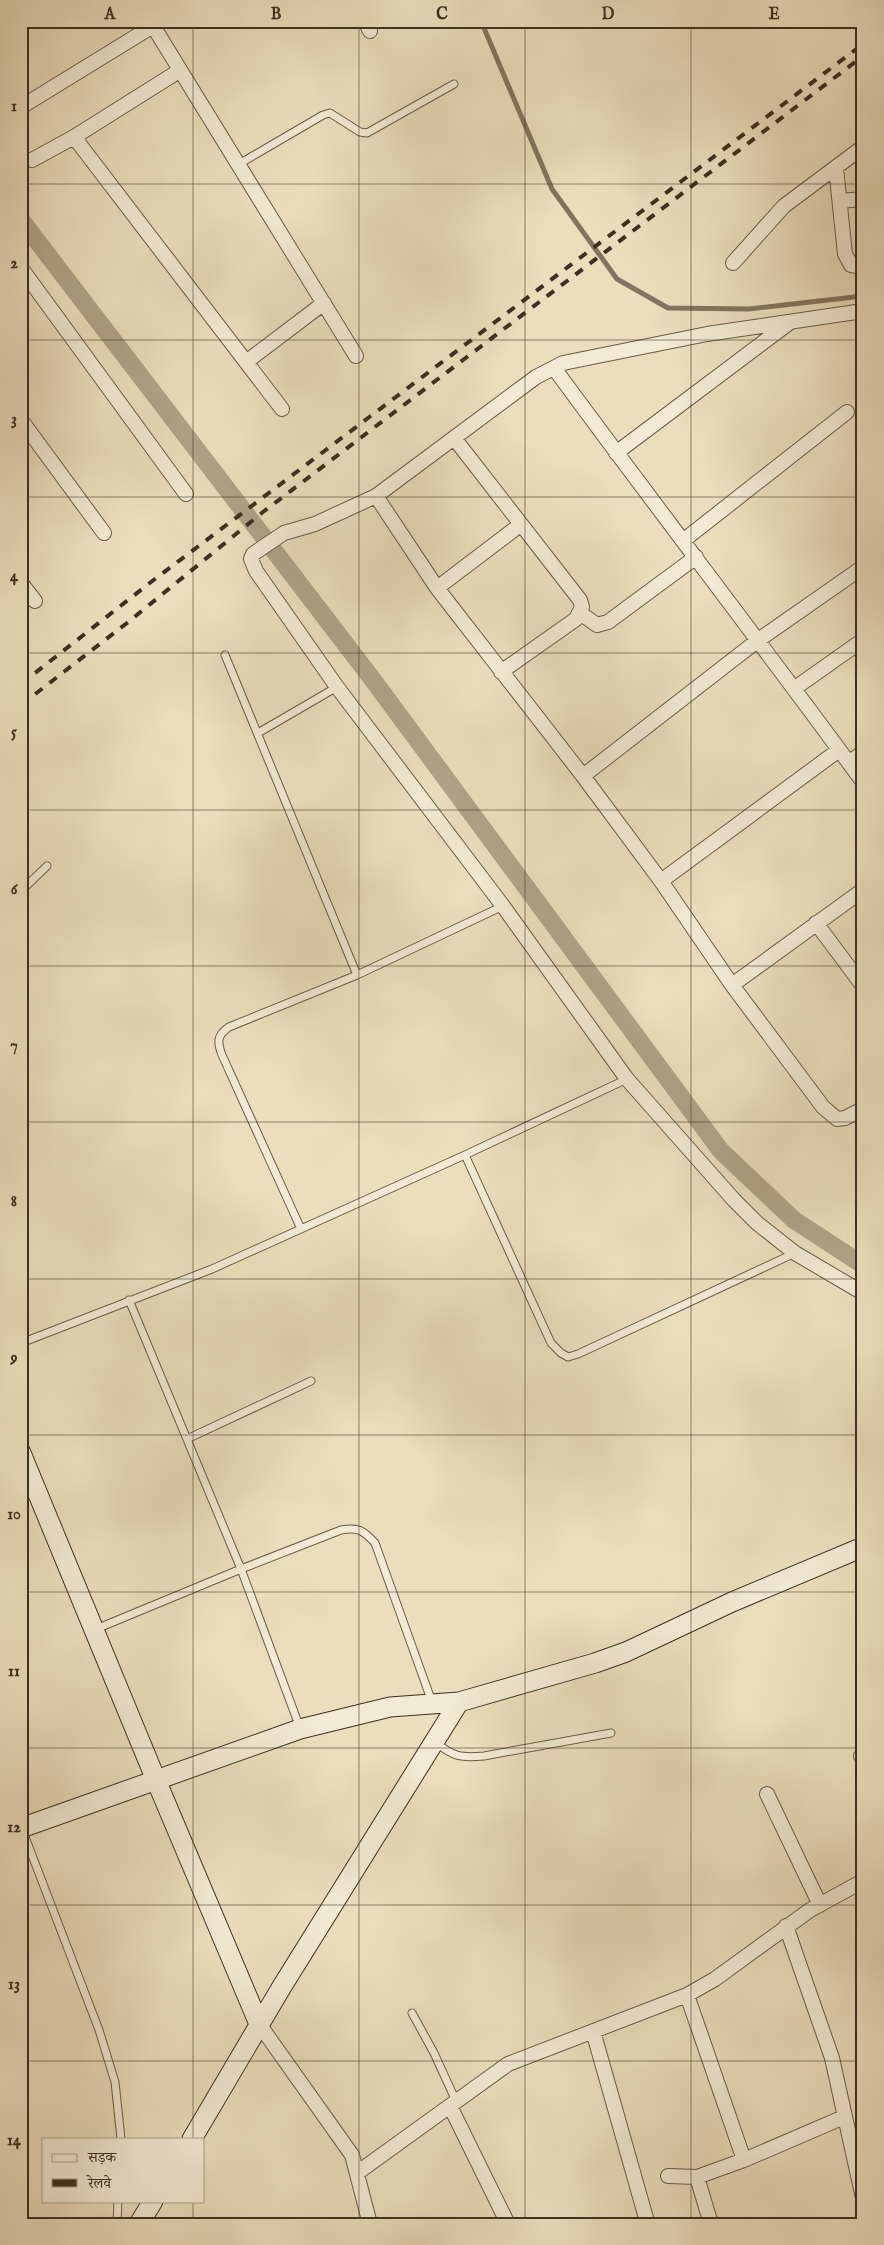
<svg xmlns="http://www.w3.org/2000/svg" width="884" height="2245" viewBox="0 0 884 2245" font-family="'IM FELL English','Noto Serif Devanagari',serif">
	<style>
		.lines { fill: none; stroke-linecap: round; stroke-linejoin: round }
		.stream { stroke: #82755f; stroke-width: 5 }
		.canal { stroke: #b0a388; stroke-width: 18 }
		.lane-casing { stroke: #685c49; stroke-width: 9 }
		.street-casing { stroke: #685c49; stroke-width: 16 }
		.secondary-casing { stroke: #3c3022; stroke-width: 21 }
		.lane { stroke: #f2ead4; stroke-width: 7 }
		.street { stroke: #f2ead4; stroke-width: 14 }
		.secondary { stroke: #f2ead4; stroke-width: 19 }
		.rail { stroke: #3c3022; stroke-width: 4; stroke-dasharray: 9 9; stroke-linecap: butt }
		.grid { fill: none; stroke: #3c3022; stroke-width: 1; stroke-opacity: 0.55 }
		.neatline { fill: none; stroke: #3c3022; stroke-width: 2 }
		.grid-label { font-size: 16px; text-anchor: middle; font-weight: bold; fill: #3c3022 }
	</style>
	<rect width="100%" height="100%" fill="#ebdebd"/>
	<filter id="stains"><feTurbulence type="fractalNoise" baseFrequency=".004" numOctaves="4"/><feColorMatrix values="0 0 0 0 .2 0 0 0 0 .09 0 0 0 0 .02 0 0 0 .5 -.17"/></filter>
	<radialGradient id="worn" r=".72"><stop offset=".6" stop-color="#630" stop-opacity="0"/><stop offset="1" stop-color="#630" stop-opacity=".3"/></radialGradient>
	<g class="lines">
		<path class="stream" d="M481,21L552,189L617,279L668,308L749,309L863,296"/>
		<path class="canal" d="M21,220L373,680L721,1151L794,1220L863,1265"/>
		<defs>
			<path id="lane" d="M239,164L323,115L330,113L360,132L367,133L454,84
				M225,655L357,975
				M258,733L337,687
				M21,891L47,866
				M465,1155L551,1343L561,1353L568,1357L578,1354L795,1253
				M301,1229L222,1055C217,1042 217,1035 229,1027L357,975L503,906
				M129,1300L241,1569L341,1530C358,1527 363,1530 375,1543L432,1702
				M21,1343L212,1269L465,1155L627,1079
				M187,1439L311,1381
				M96,1629L241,1569L300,1728
				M435,1742C454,1757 460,1758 484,1756L611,1733
				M22,1829L99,2030L115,2082L121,2139
				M412,2013L434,2053L456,2101
				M117,2224L118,2201"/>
			<path id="street" d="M150,21L356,356
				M365,21L370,31
				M21,107L161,21
				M74,137L282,409
				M32,160L74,137L179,71
				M836,168L845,254L851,265L863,267
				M840,201L863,199
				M733,263L784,206L863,147
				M21,268L186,494
				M863,311L707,334L563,363L536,377L376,496L315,524L284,533L253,554L251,559L256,571L337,687L503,906L627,1079L734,1200L757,1223L795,1253L863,1293
				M246,362L324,303
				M554,368C656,507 761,643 863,782
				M21,420L104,533
				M454,438L580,600L582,607L576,619L501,672
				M616,453L789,323
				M376,496L437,588L583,776L661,881L732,985L823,1107L837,1119L845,1118L863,1109
				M684,540L847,412
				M21,583L35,601
				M437,588L520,525
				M580,613L597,625L608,622L696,557
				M795,688L863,640
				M849,763L863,752
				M583,776L757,641L863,567
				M661,881L839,750
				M816,923L863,986
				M732,985L863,890
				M861,1756L863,1760
				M767,1794L820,1905
				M786,1926L832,2058L863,2198
				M687,1995L744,2160
				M259,2024L352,2155L370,2224
				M593,2031L646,2218L645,2224
				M450,2106L508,2224
				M357,2173L508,2064L687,1995L715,1979L810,1910L863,1881
				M668,2176L697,2177L744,2160L844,2117
				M697,2177L711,2224"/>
			<path id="secondary" d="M21,1453L156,1780L259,2024
				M21,1828L300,1729L390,1707L459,1702L595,1663L626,1652L732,1602L863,1547
				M192,2139L281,1988L459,1702
				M139,2224L153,2201"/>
		</defs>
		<use href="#lane" class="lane-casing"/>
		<use href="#street" class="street-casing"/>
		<use href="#secondary" class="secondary-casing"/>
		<use href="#lane" class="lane"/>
		<use href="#street" class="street"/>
		<use href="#secondary" class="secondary"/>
		<path class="rail" d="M21,684L151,582L863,44
			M21,705L127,623L263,512L863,56"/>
	</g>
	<path class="grid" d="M193,21V2139M359,21V2224M525,21V2224M691,21V2224M21,184H863M21,340H863M21,497H863M21,653H863M21,810H863M21,966H863M21,1122H863M21,1279H863M21,1435H863M21,1592H863M21,1748H863M21,1905H863M21,2061H863M193,2201V2224"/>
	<rect width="884" height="2245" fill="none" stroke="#ebdebd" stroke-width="55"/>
	<rect x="42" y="2138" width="162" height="65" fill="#f2ead4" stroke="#a9a08d"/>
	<rect x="52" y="2154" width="25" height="8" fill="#f2ead4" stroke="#a9a08d"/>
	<text x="88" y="2162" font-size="15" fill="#3c3022">सड़क</text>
	<rect x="52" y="2179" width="25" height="8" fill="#3c3022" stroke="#a9a08d"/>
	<text x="88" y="2188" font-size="15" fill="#3c3022">रेलवे</text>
	<rect x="28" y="28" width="828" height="2190" class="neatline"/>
	<g class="grid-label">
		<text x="110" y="19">A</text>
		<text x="276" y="19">B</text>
		<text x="442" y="19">C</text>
		<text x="608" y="19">D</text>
		<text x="774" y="19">E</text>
		<text x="14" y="111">1</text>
		<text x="14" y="268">2</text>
		<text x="14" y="424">3</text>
		<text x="14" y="581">4</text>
		<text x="14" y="737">5</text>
		<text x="14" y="894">6</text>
		<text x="14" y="1050">7</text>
		<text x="14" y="1206">8</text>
		<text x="14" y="1363">9</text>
		<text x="14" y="1519">10</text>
		<text x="14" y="1676">11</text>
		<text x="14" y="1832">12</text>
		<text x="14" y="1989">13</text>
		<text x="14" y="2145">14</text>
	</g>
	<rect width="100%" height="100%" filter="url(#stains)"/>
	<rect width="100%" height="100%" fill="url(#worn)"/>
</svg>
